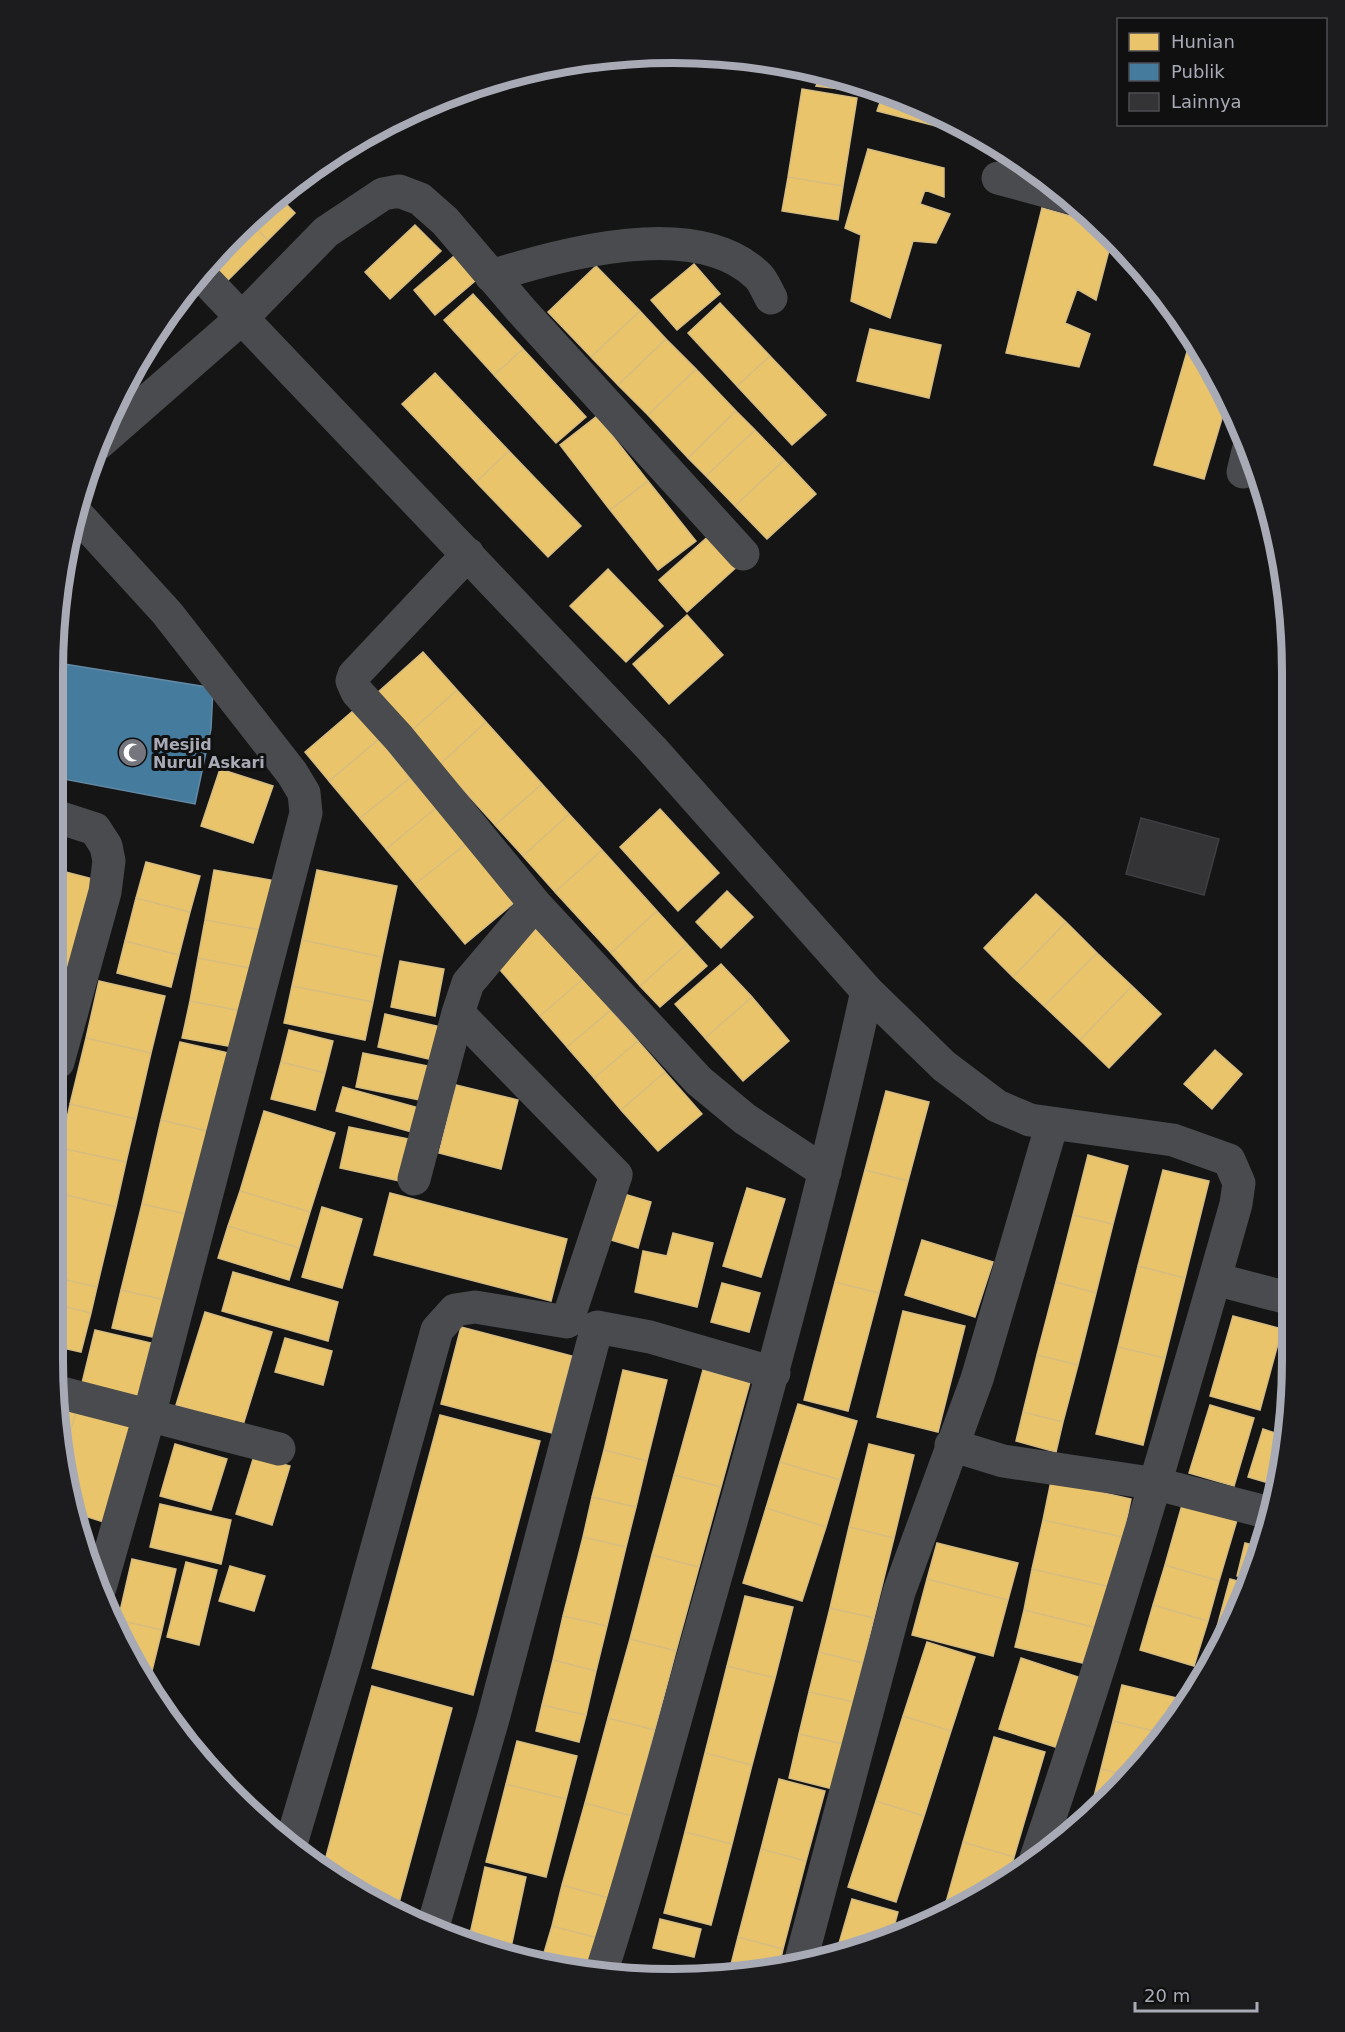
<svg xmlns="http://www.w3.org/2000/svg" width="1345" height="2032" viewBox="0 0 1345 2032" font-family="'DejaVu Sans',sans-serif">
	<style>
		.homes { fill: #e9c46a; stroke: #d6bc80; stroke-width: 1.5 }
		.public { fill: #457b9d; stroke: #6389a4; stroke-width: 1.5 }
		.building { fill: #343437; stroke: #3e3f42; stroke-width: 1.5 }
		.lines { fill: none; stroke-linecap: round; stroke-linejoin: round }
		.minor { stroke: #4a4b4e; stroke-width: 33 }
		.labels { text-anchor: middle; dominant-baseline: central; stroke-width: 6; stroke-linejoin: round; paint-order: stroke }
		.poi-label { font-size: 16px; font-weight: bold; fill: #a8abb5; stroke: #101011; text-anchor: start }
		.rim { fill: none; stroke: #a8abb5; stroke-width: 8 }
	</style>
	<rect width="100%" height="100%" fill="#151516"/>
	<path class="homes" d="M821,74L872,86L876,87L874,93L816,86Z
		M802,89L857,98L843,186L788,177Z
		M884,91L983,136L987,139L877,111Z
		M868,149L944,168V197L925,190L920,204L950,214L936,243L913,241L890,318L851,301L861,235L845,228Z
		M788,177L843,186L838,220L782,211Z
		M278,196L295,213L268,240L250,223Z
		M1042,208L1098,224L1112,239L1096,300L1077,289L1065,323L1090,334L1079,367L1006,353Z
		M250,223L268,240L222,286L207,263Z
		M415,225L441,251L390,299L365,272Z
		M460,251L481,276L435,315L414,290Z
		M694,264L720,294L677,330L651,300Z
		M596,266L640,311L591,357L548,312Z
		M473,294L523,349L494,375L444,320Z
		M720,303L770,356L737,386L688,333Z
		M640,311L666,339L618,385L591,357Z
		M870,329L941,345L929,398L857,381Z
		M1191,338L1228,398L1204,479L1154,465Z
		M666,339L696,369L648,415L618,385Z
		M523,349L586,417L556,443L494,375Z
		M770,356L826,415L792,445L737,386Z
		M696,369L736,411L688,458L648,415Z
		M435,373L509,451L476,482L402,404Z
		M736,411L755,430L706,476L688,458Z
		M597,416L648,481L610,510L560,445Z
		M755,430L784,460L735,506L706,476Z
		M509,451L581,526L548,557L476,482Z
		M784,460L816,494L767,539L735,506Z
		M648,481L696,541L658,570L610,510Z
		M712,533L740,564L687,612L659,580Z
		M608,569L663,626L626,662L570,606Z
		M687,615L723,655L669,704L633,664Z
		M423,652L457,690L411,731L377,693Z
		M457,690L486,722L440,764L411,731Z
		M354,710L379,739L329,781L305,752Z
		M486,722L542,784L495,825L440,764Z
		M379,739L410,778L360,818L329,781Z
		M220,769L273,786L253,843L201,826Z
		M410,778L436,808L386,849L360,818Z
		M542,784L569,814L523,856L495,825Z
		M436,808L466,844L415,884L386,849Z
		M660,809L719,873L678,911L620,847Z
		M569,814L602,850L555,892L523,856Z
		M466,844L515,902L465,944L415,884Z
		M602,850L657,911L611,953L555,892Z
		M146,862L200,876L190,912L136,898Z
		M58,870L93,879L58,1011Z
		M214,870L276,881L266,931L205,920Z
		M317,870L397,886L382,957L302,940Z
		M727,891L753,917L721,948L696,922Z
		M1036,894L1066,922L1013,977L984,948Z
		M136,898L190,912L179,955L125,941Z
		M657,911L687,944L640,986L611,953Z
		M205,920L266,931L260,970L198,958Z
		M1066,922L1097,953L1044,1006L1013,977Z
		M539,926L584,978L540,1016L495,964Z
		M302,940L382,957L373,1002L292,986Z
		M125,941L179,955L171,987L117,973Z
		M687,944L707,966L660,1007L640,986Z
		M1097,953L1132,986L1080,1040L1044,1006Z
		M198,958L260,970L251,1013L190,1001Z
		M400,961L444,969L435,1016L391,1007Z
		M721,964L752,997L705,1038L675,1004Z
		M584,978L611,1010L567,1047L540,1016Z
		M99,981L165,996L151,1053L86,1038Z
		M292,986L373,1002L365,1040L284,1023Z
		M1132,986L1161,1014L1109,1068L1080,1040Z
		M752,997L789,1041L743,1081L705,1038Z
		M190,1001L251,1013L244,1049L182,1038Z
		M611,1010L638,1041L594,1078L567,1047Z
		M385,1014L441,1027L433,1060L378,1047Z
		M289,1030L333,1041L325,1073L281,1062Z
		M86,1038L151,1053L136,1119L70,1104Z
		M638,1041L665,1072L621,1110L594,1078Z
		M180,1042L233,1054L215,1133L161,1120Z
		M1215,1050L1242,1074L1212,1109L1184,1084Z
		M363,1053L428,1066L420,1100L356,1087Z
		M281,1062L325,1073L315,1110L271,1099Z
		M665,1072L702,1114L658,1151L621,1110Z
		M456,1085L518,1100L501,1169L439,1153Z
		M343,1087L419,1108L412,1132L336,1111Z
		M886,1091L929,1102L908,1181L865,1170Z
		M70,1104L136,1119L126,1162L61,1148Z
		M264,1111L335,1133L310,1212L240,1191Z
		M161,1120L215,1133L195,1216L142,1204Z
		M349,1127L409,1139L400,1181L340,1168Z
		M61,1148L126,1162L116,1207L58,1193Z
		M1088,1155L1128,1166L1113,1224L1073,1215Z
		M865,1170L908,1181L879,1293L835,1282Z
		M1163,1170L1209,1181L1185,1278L1138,1266Z
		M747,1188L785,1199L761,1277L723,1266Z
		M240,1191L310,1212L299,1248L228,1226Z
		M58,1193L116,1207L97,1287L58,1278Z
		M390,1193L567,1239L551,1301L374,1255Z
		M624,1194L651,1202L638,1248L611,1240Z
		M142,1204L195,1216L174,1302L121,1290Z
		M322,1207L362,1219L342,1288L302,1277Z
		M1073,1215L1113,1224L1096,1293L1056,1282Z
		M228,1226L299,1248L289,1280L218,1258Z
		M673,1233L713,1243L697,1307L635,1292L643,1251L667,1256Z
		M922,1240L993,1262L975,1317L905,1295Z
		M1138,1266L1185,1278L1165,1358L1118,1347Z
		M233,1272L338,1302L328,1341L222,1311Z
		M58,1278L97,1287L91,1313L58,1305Z
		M835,1282L879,1293L848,1411L804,1400Z
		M1056,1282L1096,1293L1078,1365L1037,1355Z
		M722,1283L760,1293L749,1332L711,1322Z
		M121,1290L174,1302L166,1340L112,1328Z
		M58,1305L91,1313L81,1352L58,1347Z
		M903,1311L965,1326L938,1432L877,1417Z
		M205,1312L272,1332L243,1425L176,1405Z
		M1233,1316L1282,1329L1260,1410L1210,1396Z
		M461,1327L572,1356L552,1433L441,1404Z
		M95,1330L151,1343L137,1401L81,1387Z
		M285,1338L332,1351L323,1385L275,1372Z
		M1118,1347L1165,1358L1143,1445L1096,1434Z
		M1037,1355L1078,1365L1063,1422L1023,1412Z
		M623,1370L667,1380L647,1461L604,1450Z
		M703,1370L750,1382L721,1487L674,1475Z
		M798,1404L857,1421L840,1480L780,1462Z
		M1210,1405L1254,1418L1234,1486L1189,1473Z
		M58,1407L76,1412L62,1460L58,1441Z
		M76,1412L135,1428L107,1523L75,1513L62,1460Z
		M1023,1412L1063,1422L1056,1452L1016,1441Z
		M440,1415L540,1441L473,1695L372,1668Z
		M1263,1429L1287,1437L1276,1485L1248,1477Z
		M175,1444L227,1459L211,1510L160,1496Z
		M869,1444L914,1455L894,1538L849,1527Z
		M604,1450L647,1461L636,1507L592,1497Z
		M254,1456L290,1466L272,1525L236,1514Z
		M780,1462L840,1480L826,1527L766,1508Z
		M674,1475L721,1487L699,1567L652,1555Z
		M1051,1481L1131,1499L1123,1537L1043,1520Z
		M592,1497L636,1507L626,1547L583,1537Z
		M160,1504L231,1520L221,1564L150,1547Z
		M1182,1505L1237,1520L1219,1581L1165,1565Z
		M766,1508L826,1527L802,1601L743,1583Z
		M1043,1520L1123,1537L1111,1587L1032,1569Z
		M849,1527L894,1538L874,1618L830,1608Z
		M78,1528L86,1530L83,1547Z
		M583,1537L626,1547L607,1626L563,1616Z
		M937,1543L1018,1563L1008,1600L927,1579Z
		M1245,1543L1262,1547L1251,1579L1237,1576Z
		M652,1555L699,1567L676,1651L630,1639Z
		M132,1559L176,1569L162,1630L118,1620Z
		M186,1562L217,1570L199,1645L167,1637Z
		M1165,1565L1219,1581L1208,1621L1153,1605Z
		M230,1566L265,1576L254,1611L219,1601Z
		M1032,1569L1111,1587L1101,1629L1024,1610Z
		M927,1579L1008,1600L993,1656L912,1635Z
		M1230,1579L1249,1584L1230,1630L1217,1627Z
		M745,1596L793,1607L775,1678L727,1666Z
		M1153,1605L1208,1621L1194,1666L1140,1650Z
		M830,1608L874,1618L863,1663L819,1652Z
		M1024,1610L1101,1629L1091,1665L1015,1647Z
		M563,1616L607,1626L596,1671L553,1660Z
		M118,1620L162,1630L148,1687L117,1623Z
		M1217,1627L1230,1630L1206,1667Z
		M630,1639L676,1651L655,1730L608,1718Z
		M927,1642L975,1657L951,1731L903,1716Z
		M819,1652L863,1663L854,1702L809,1692Z
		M1021,1658L1090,1681L1068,1751L999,1729Z
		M553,1660L596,1671L586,1715L542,1705Z
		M727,1666L775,1678L752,1765L705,1753Z
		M1122,1685L1177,1698L1172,1718L1162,1733L1113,1721Z
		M372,1686L452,1708L397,1910L323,1868Z
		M809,1692L854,1702L844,1744L799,1734Z
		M542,1705L586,1715L579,1742L536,1731Z
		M903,1716L951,1731L924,1816L876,1801Z
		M608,1718L655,1730L632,1816L585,1803Z
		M1113,1721L1162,1733L1131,1776L1101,1769Z
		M799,1734L844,1744L833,1789L789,1778Z
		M994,1737L1045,1752L1014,1857L963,1842Z
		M517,1741L577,1756L566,1799L506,1784Z
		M705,1753L752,1765L732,1844L685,1832Z
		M1101,1769L1131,1776L1090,1816H1089Z
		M779,1779L825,1791L806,1861L761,1849Z
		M506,1784L566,1799L546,1877L486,1862Z
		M876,1801L924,1816L896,1902L848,1887Z
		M585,1803L632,1816L609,1898L562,1885Z
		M685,1832L732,1844L711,1925L664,1913Z
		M963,1842L1014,1857L1008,1878L983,1896L943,1913Z
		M761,1849L806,1861L783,1949L738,1937Z
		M485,1867L526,1877L510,1952L468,1943Z
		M562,1885L609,1898L598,1938L552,1926Z
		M852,1899L898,1912L892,1934L835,1957Z
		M660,1919L701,1929L694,1957L653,1948Z
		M552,1926L598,1938L589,1971L541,1963Z
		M738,1937L783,1949L779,1967L728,1976Z
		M468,1943L510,1952L508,1957Z
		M628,1965L684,1978L625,1977Z"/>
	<path class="public" d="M58,663L213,688L211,729L195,804L58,778Z"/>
	<path class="building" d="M1141,818L1219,839L1204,895L1126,874Z"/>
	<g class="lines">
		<path class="minor" d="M998,178L1068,197
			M200,274L652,749L867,991L944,1066L997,1106L1030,1120L1173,1140L1229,1160L1239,1183L1236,1204C1174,1423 1110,1642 1036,1858
			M491,276C563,254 695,216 757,275C763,280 767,291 771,298
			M99,443L243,317L326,232L383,194L399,191L420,199L445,221L521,310L743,554
			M1243,472L1248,451
			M74,511L167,613L292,773L304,793L306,813L149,1416L100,1588
			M468,554L354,675L352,681L357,692L399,738L535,904L699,1081L745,1119L825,1172
			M58,817L95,829L106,846L109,861L105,892L58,1062
			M414,1179L458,1013
			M1215,1279L1288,1298
			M58,1392L279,1449
			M951,1445L1003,1461L1157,1484L1270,1513
			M290,1847L347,1656L437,1330L455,1310L475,1307L567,1322L616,1175L458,1013L468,983L535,904
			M432,1930L493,1719L597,1327L650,1337L774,1373
			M800,1964L899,1592L977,1379L1052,1124
			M601,1973C637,1863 666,1751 698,1639C759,1424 819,1210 867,991"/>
	</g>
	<defs>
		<symbol id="mosque-disc" viewBox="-11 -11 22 22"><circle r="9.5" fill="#75767d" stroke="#101011"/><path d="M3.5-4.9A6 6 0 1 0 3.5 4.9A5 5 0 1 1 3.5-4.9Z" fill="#fff"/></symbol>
	</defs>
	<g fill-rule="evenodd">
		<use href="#mosque-disc" x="116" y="736" width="33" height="33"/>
	</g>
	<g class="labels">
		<g class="poi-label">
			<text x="153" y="744">Mesjid<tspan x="153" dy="18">Nurul Askari</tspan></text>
		</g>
	</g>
	<path d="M0 0H1345V2032H0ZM672 63H673A609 609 0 0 1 1282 672V1360A609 609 0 0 1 673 1969H672A609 609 0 0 1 63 1360V672A609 609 0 0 1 672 63Z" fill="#1c1c1e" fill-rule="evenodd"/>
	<path class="rim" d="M672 63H673A609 609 0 0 1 1282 672V1360A609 609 0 0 1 673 1969H672A609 609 0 0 1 63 1360V672A609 609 0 0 1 672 63Z"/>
	<rect x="1117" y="18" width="210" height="108" fill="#101011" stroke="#4d4e53" stroke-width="1.5"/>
	<rect x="1129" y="33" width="30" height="18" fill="#e9c46a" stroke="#4d4e53" stroke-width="1.5"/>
	<text x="1171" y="48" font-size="18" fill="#a8abb5">Hunian</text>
	<rect x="1129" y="63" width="30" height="18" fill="#457b9d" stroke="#4d4e53" stroke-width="1.5"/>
	<text x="1171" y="78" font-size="18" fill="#a8abb5">Publik</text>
	<rect x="1129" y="93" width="30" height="18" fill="#343437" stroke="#4d4e53" stroke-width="1.5"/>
	<text x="1171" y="108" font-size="18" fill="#a8abb5">Lainnya</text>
	<path d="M1135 2002v9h122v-9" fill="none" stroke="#a8abb5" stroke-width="3"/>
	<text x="1144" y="2002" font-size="18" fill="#a8abb5" stroke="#101011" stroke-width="4.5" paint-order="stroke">20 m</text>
</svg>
